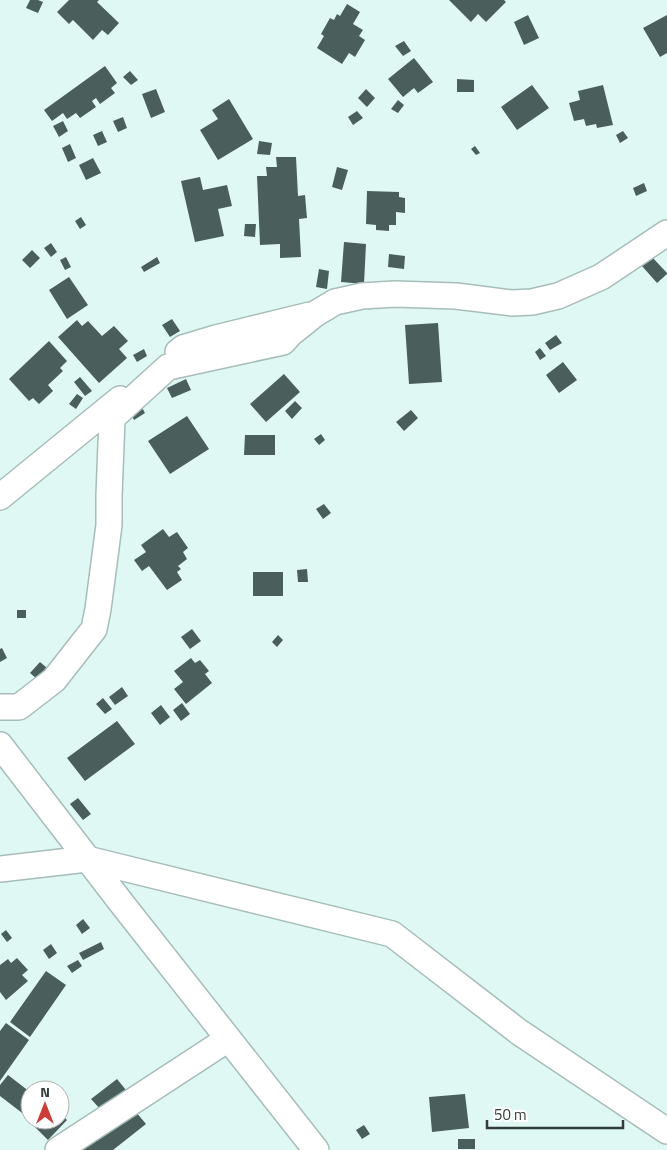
<svg xmlns="http://www.w3.org/2000/svg" width="667" height="1150" viewBox="0 0 667 1150" font-family="'Titillium Web',sans-serif">
	<style>
		.building { fill: #4a5f5c }
		.lines { fill: none; stroke-linecap: round; stroke-linejoin: round }
		.minor-casing { stroke: #a6bdb9; stroke-width: 28 }
		.minor { stroke: #fff; stroke-width: 25 }
	</style>
	<rect width="100%" height="100%" fill="#e0f8f4"/>
	<path class="building" d="M30,0H38L43,2L38,13L26,8Z
		M69,0H99L97,2L119,23L108,35L102,30L93,40L73,20L69,24L57,12Z
		M449,0H504L506,2L486,22L478,14L471,22Z
		M347,4L360,12L353,24L363,30L359,36L365,40L355,57L349,53L342,64L317,48L324,36L321,34L330,18L334,20L337,14L340,16Z
		M528,15L539,38L524,45L514,22Z
		M667,15V53L660,57L643,28Z
		M404,41L411,51L403,56L395,46Z
		M414,58L433,82L418,93L414,88L403,97L388,79Z
		M105,66L117,83L111,88L115,93L100,104L96,98L92,101L96,107L80,118L76,113L67,119L63,113L52,121L44,110Z
		M130,71L138,80L131,85L123,77Z
		M457,79L474,80V92H457Z
		M532,85L549,108L517,130L501,107Z
		M603,85L613,125L597,128L596,124L586,126L584,119L574,121L569,103L580,100L578,91Z
		M156,89L165,112L151,118L142,94Z
		M366,89L375,98L367,107L358,98Z
		M229,99L253,139L218,160L200,130L218,119L212,110Z
		M398,100L404,105L398,113L391,109Z
		M357,111L363,118L353,125L348,117Z
		M123,117L127,128L118,132L113,121Z
		M63,121L68,131L59,137L53,126Z
		M102,131L107,142L98,146L93,135Z
		M623,131L628,138L620,143L616,135Z
		M259,141L272,143L270,155L257,154Z
		M70,144L76,158L68,162L62,148Z
		M475,146L480,153L476,155L471,149Z
		M276,157H296L298,196L305,195L307,218L299,219L301,257L280,258V244L260,245L257,176H267L266,167H277Z
		M93,158L101,173L86,180L79,165Z
		M337,167L348,170L342,190L332,187Z
		M200,177L203,190L227,185L232,206L218,209L224,236L195,242L181,181Z
		M644,183L647,191L636,196L633,188Z
		M367,191L399,192V197L405,198V213L396,212V225H389V231L376,230V225L366,224Z
		M81,217L86,225L80,229L75,221Z
		M245,224H256L255,237L244,236Z
		M344,242L366,244L364,284L341,282Z
		M51,243L57,252L51,257L44,248Z
		M32,250L40,258L30,268L22,260Z
		M389,254L405,256L404,269L388,267Z
		M66,257L71,267L65,270L60,260Z
		M157,257L160,263L144,272L141,267Z
		M652,257L667,273V274L657,283L642,266Z
		M319,269L329,271L327,289L316,287Z
		M69,277L88,305L67,319L49,290Z
		M172,319L180,331L170,337L162,325Z
		M77,320L82,326L88,321L102,336L114,326L128,341L119,349L127,358L99,383L58,337Z
		M438,323L442,382L409,384L405,325Z
		M556,335L562,343L550,350L545,343Z
		M49,341L67,361L60,368L63,371L48,385L53,391L39,404L33,398L29,401L9,379Z
		M540,348L546,356L540,360L535,352Z
		M144,349L147,356L137,362L133,355Z
		M563,362L577,380L559,393L546,375Z
		M284,374L300,392L266,422L250,404Z
		M80,377L92,391L85,396L74,382Z
		M186,379L191,390L172,398L167,388Z
		M77,394L83,398L76,409L69,404Z
		M295,401L302,408L292,419L285,411Z
		M140,404L145,413L134,420L129,410Z
		M411,410L418,418L404,431L396,422Z
		M187,416L209,449L170,474L148,441Z
		M321,434L325,440L319,445L314,439Z
		M245,435H275V455H244Z
		M324,504L331,513L323,519L316,509Z
		M163,529L169,537L177,532L188,548L183,552L187,559L178,566L181,569L177,572L182,580L167,590L149,566L142,571L134,560L146,552L141,545Z
		M307,569L308,582H298L297,570Z
		M253,572H283V596H253Z
		M17,610H26V618H17Z
		M192,629L201,641L190,649L181,637Z
		M278,635L283,640L277,647L272,642Z
		M2,648L7,658L0,662V649Z
		M191,658L195,663L200,660L209,671L205,674L212,683L186,704L174,689L183,682L174,671Z
		M40,662L47,668L37,679L30,673Z
		M122,687L128,696L115,705L109,697Z
		M103,698L112,709L105,714L96,704Z
		M182,703L190,714L181,721L173,710Z
		M161,705L170,717L160,725L151,713Z
		M117,721L135,744L85,781L67,758Z
		M78,798L91,814L83,820L70,804Z
		M83,919L90,928L82,934L76,925Z
		M6,930L12,938L7,942L1,934Z
		M101,942L104,949L83,960L79,953Z
		M51,944L57,953L49,959L43,950Z
		M17,958L28,970L22,975L28,981L6,1000L0,992V965L8,959L11,963Z
		M78,960L82,966L72,973L67,966Z
		M46,971L66,985L30,1037L10,1022Z
		M6,1023L29,1040L0,1081V1031Z
		M8,1075L30,1092V1119L0,1096V1085Z
		M117,1079L126,1090L101,1110L91,1099Z
		M465,1094L469,1128L432,1132L429,1097Z
		M131,1106L146,1124L113,1150H77Z
		M60,1113L67,1120L48,1140L33,1125L39,1120H60Z
		M364,1125L370,1134L362,1139L356,1130Z
		M458,1139H475V1149H458Z"/>
	<g class="lines">
		<defs>
			<path id="minor" d="M178,352L183,348L216,338L310,315
				M0,497L120,399
				M0,707H19L54,680L94,629L98,609L109,525V496L112,418L168,367L283,342L290,334L315,314L335,302L362,296L395,294L456,296L512,303L532,302L558,296L601,277L667,233
				M0,745L123,905L316,1150
				M0,869L87,859L392,934L519,1032L667,1131
				M58,1150L228,1039"/>
		</defs>
		<use href="#minor" class="minor-casing"/>
		<use href="#minor" class="minor"/>
	</g>
	<g transform="translate(45 1105)"><circle r="24" fill="#ffffff" stroke="#adb1b0"/>
	<path d="M0-4L9 19L0 12L-9 19Z" fill="#cb3d36"/>
	<text y="-8" font-size="14" font-weight="bold" text-anchor="middle" fill="#323c3a">N</text>
	</g>
	<path d="M487 1120v8h136v-8" fill="none" stroke="#323c3a" stroke-width="2.5"/>
	<text x="494" y="1120" font-size="15" fill="#323c3a" stroke="#ffffff" stroke-width="4" paint-order="stroke">50 m</text>
</svg>
